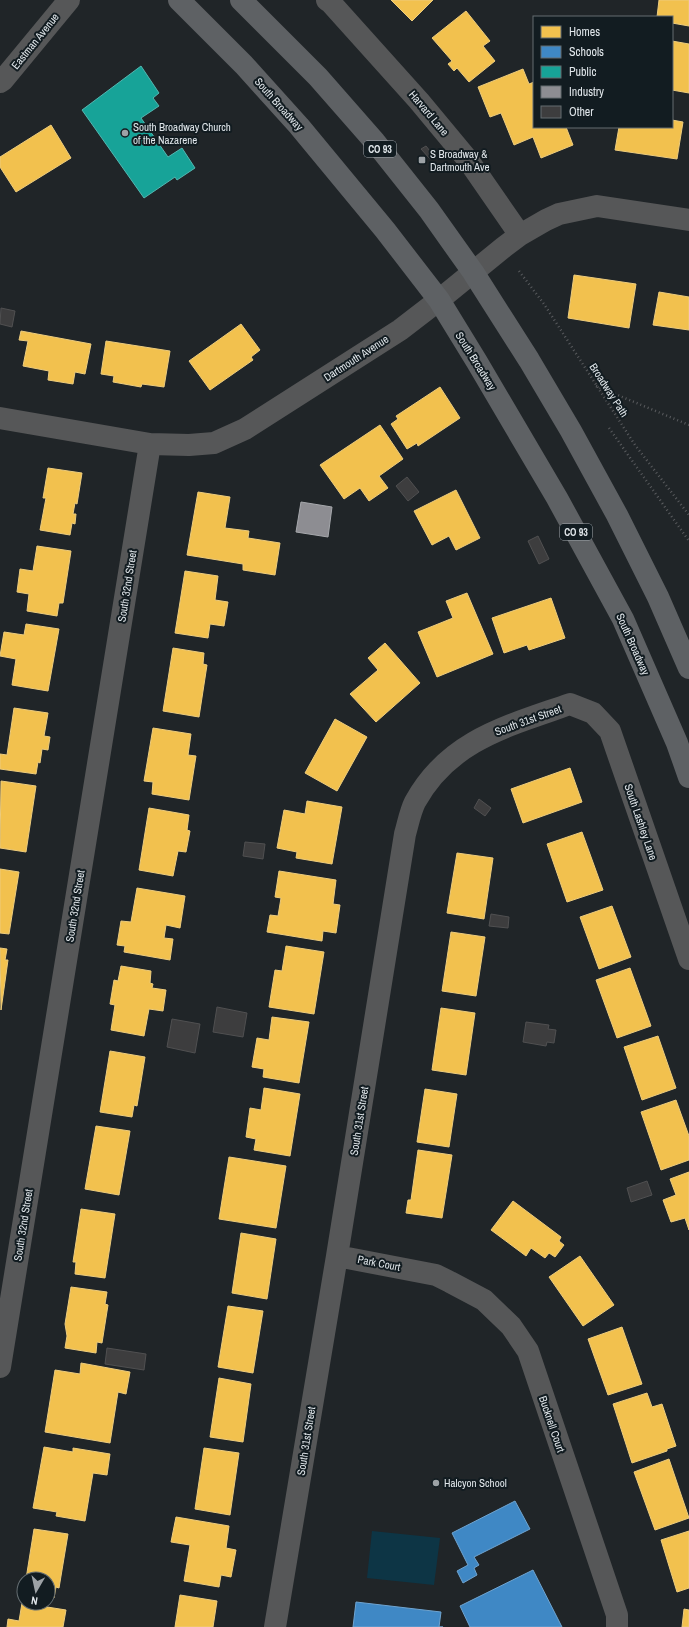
<svg xmlns="http://www.w3.org/2000/svg" width="689" height="1627" viewBox="0 0 689 1627" font-family="'Archivo Narrow',sans-serif">
	<style>
		.green { fill: #0d3545 }
		.homes { fill: #f2c14e; stroke: #edcc7d }
		.schools { fill: #3f88c5; stroke: #6fa4d0 }
		.public { fill: #17a398; stroke: #53b7b1 }
		.industry { fill: #8d8d92; stroke: #a6a8ac }
		.building { fill: #3d3d3e; stroke: #505051 }
		.lines { fill: none; stroke-linecap: round; stroke-linejoin: round }
		.path { stroke: #5a5c5f; stroke-width: 2.5; stroke-dasharray: 1 3; stroke-linecap: butt }
		.street { stroke: #565758; stroke-width: 22 }
		.primary { stroke: #5e6164; stroke-width: 22 }
		.poi-dot { fill: #9da2a6; stroke: #121c21; stroke-width: 1.5 }
		.labels { text-anchor: middle; dominant-baseline: central; stroke-width: 4; stroke-linejoin: round; paint-order: stroke }
		.shield { fill: #121c21; stroke: #a2a9ae; stroke-width: 1 }
		.shield-label { font-size: 10px; font-weight: bold; fill: #e0e6ea }
		.street-label { font-size: 11px; fill: #e0e6ea; stroke: #121c21 }
		.poi-label { font-size: 11px; fill: #e0e6ea; stroke: #121c21; text-anchor: start }
	</style>
	<rect width="100%" height="100%" fill="#202528"/>
	<path class="green" d="M372,1531L440,1538L434,1585L367,1578Z"/>
	<path class="homes" d="M391,0H433L412,21Z
		M659,0H689V26L672,23V17H657Z
		M466,11L490,41L483,46L495,61L469,82L457,68L454,71L448,64L452,61L432,38Z
		M672,41L689,44V93L672,90Z
		M523,69L529,84L534,82V127H566L573,145L541,158L533,137L514,145L501,113L490,117L478,87Z
		M672,120L683,122L677,159L615,150L619,127H672Z
		M51,125L71,158L16,192L0,167V157Z
		M574,275L636,284L629,328L568,318Z
		M659,292L689,297V330L653,325Z
		M241,324L260,350L251,357L253,360L210,390L189,361Z
		M21,331L91,344L85,374L75,372L73,384L48,380L49,371L23,366L28,341L19,340Z
		M106,341L170,351L164,387L142,384L141,387L113,382L114,376L101,374Z
		M440,387L460,418L418,446L417,443L407,449L391,424L398,419L396,416Z
		M380,425L403,459L379,476L388,488L369,501L360,488L344,499L320,465Z
		M48,468L82,473L77,504L75,503L73,514H76L75,524L72,523L70,535L40,530L46,498H43Z
		M456,490L480,538L456,550L449,536L432,545L414,511Z
		M198,492L230,497L225,528L249,531L248,538L280,543L275,575L243,570V564L187,555Z
		M37,546L71,551L63,603H59L57,616L27,611L29,594L17,592L20,569L33,571Z
		M185,571L218,576L215,600L228,602L224,626L210,624L208,638L175,633Z
		M467,593L493,654L437,677L418,632L453,618L446,601Z
		M551,598L565,638L529,650L527,645L504,653L492,618Z
		M26,624L59,629L48,691L12,685L16,659L0,656L4,632L24,635Z
		M385,643L420,683L376,722L350,694L378,670L368,658Z
		M173,648L204,653L203,664L207,665L199,717L163,711Z
		M14,708L48,713L44,736L50,737L48,750L42,749L40,763L38,762L36,774L0,769V754L7,755Z
		M335,719L367,737L337,791L305,773Z
		M153,728L191,734L188,755L196,756L189,800L152,794L153,782L144,781Z
		M570,768L582,802L523,823L511,789Z
		M1,781L36,786L26,852L0,848Z
		M307,801L342,807L332,864L296,858L297,852L277,848L284,810L305,814Z
		M149,808L189,815L187,830L190,831L186,852L178,851L173,876L139,870Z
		M582,832L603,890L567,902L547,844Z
		M457,853L493,858L484,919L447,913Z
		M0,869L19,872L9,934L0,933Z
		M279,871L336,880L333,904L340,905L336,933L323,931L322,941L267,932L270,915L278,916L281,898L275,897Z
		M137,888L185,896L180,928L166,925L164,938L173,939L170,960L124,952L125,946L117,945L121,921L131,922Z
		M612,906L631,957L599,969L580,917Z
		M451,932L485,937L476,996L442,991Z
		M286,946L324,952L314,1014L269,1007L275,970L282,971Z
		M0,948L7,949L5,960H8L1,1010Z
		M121,966L151,971L150,983L153,984L152,988L166,990L163,1011L149,1009L144,1036L111,1030L115,1005L110,1004L114,980L118,981Z
		M630,968L651,1026L617,1038L596,980Z
		M441,1008L475,1013L466,1075L432,1070Z
		M272,1017L309,1022L299,1083L263,1077L264,1069L252,1067L257,1038L269,1040Z
		M658,1036L676,1088L642,1100L624,1047Z
		M110,1051L145,1057L137,1106L134,1105L132,1117L100,1112Z
		M264,1088L300,1094L290,1156L254,1150L256,1139L246,1137L250,1108L261,1110Z
		M425,1089L457,1094L449,1147L417,1142Z
		M676,1100L689,1136V1160L661,1170L641,1112Z
		M96,1126L130,1131L119,1195L85,1189Z
		M418,1150L452,1155L442,1218L406,1213L408,1200H411Z
		M229,1157L286,1166L276,1228L219,1219Z
		M689,1172V1230L685,1218L671,1222L663,1200L676,1195L670,1179Z
		M513,1201L561,1237L559,1241L564,1245L555,1257L549,1253L545,1258L531,1248L526,1256L491,1230Z
		M81,1209L115,1214L105,1278L75,1274L76,1262H73Z
		M241,1233L276,1239L267,1299L232,1293Z
		M580,1256L614,1305L583,1326L549,1277Z
		M71,1287L107,1292L105,1304L108,1305L102,1343L97,1342L96,1353L65,1348L67,1336L65,1324Z
		M228,1306L263,1311L253,1373L218,1367Z
		M622,1327L642,1384L608,1395L588,1339Z
		M81,1363L130,1372L126,1394L118,1392L110,1443L45,1432L55,1370L80,1374Z
		M219,1378L251,1384L243,1442L210,1437Z
		M647,1393L652,1407L662,1404L676,1446L667,1449V1451L632,1463L613,1404Z
		M44,1447L73,1452V1448L110,1454L107,1475L93,1473L85,1521L56,1516L57,1512L33,1508Z
		M204,1448L239,1453L230,1515L195,1509Z
		M669,1459L689,1518L655,1530L634,1472Z
		M176,1517L229,1526L226,1548L236,1550L231,1577L221,1575L219,1587L184,1581L190,1545L171,1542Z
		M34,1529L68,1534L59,1588L56,1587L54,1598L48,1597V1579H26Z
		M689,1531V1588L677,1592L661,1540Z
		M180,1595L217,1601L213,1627H175Z
		M22,1603L66,1610L63,1627H7L8,1619L19,1621Z
		M684,1609L689,1610V1627H682Z"/>
	<path class="schools" d="M515,1501L530,1529L474,1557L479,1565L474,1568L477,1575L463,1583L457,1571L468,1565L452,1533Z
		M533,1570L562,1627H470L460,1606Z
		M356,1602L441,1612L439,1627H443H353Z"/>
	<path class="public" d="M141,66L159,93L153,98L159,106L141,118L168,157L182,148L195,168L177,180L175,177L144,198L82,110Z"/>
	<path class="industry" d="M301,502L332,507L328,537L296,532Z"/>
	<path class="building" d="M426,146L434,156L430,159L421,149Z
		M1,308L15,311L12,327L0,324Z
		M407,477L419,492L408,501L396,486Z
		M538,536L549,559L539,564L528,541Z
		M479,799L491,808L485,816L474,808Z
		M245,842L265,844L263,859L243,856Z
		M491,914L509,917L508,928L489,926Z
		M217,1007L247,1013L243,1037L213,1032Z
		M172,1019L200,1024L195,1053L167,1047Z
		M526,1022L549,1025L548,1029L556,1030L554,1043L547,1042L546,1046L523,1042Z
		M647,1181L652,1195L631,1202L627,1188Z
		M107,1348L146,1354L144,1370L105,1364Z"/>
	<g class="lines">
		<path class="path" d="M519,271L544,304L635,445L689,515
			M596,386L689,425
			M609,428L689,541"/>
		<path class="street" d="M327,0L330,2L419,101L468,160L520,235
			M0,82L3,80L69,0
			M0,418L150,444L189,445L214,443L245,429L400,330L439,300L504,247L520,235L546,220L559,214L597,206L689,220
			M337,1256L436,1275L450,1282L484,1300L511,1326L528,1351L617,1615V1627
			M0,1367L150,444
			M275,1627L337,1256L405,834C408,824 410,812 415,802C449,740 508,726 570,704L593,713L610,731L689,959"/>
		<path class="primary" d="M179,0L244,65L299,126L385,230L439,300L477,362L557,498L623,619L677,743L689,777
			M241,0L318,77L375,142L429,210L473,272L529,360L571,431L617,515L658,597L689,668"/>
	</g>
	<g class="poi-dot">
		<circle cx="125" cy="133" r="4"/>
		<rect x="418" y="156" width="8" height="8" rx="2"/>
		<circle cx="436" cy="1483" r="4"/>
	</g>
	<g class="labels">
		<g class="shield">
			<rect x="364" y="141" width="32" height="16" rx="3"/>
			<rect x="560" y="524" width="32" height="16" rx="3"/>
		</g>
		<g class="shield-label">
			<text x="380" y="149">CO 93</text>
			<text x="576" y="532">CO 93</text>
		</g>
		<g class="street-label">
			<text transform="translate(35 41) rotate(-51)">Eastman Avenue</text>
			<text transform="translate(279 104) rotate(48)">South Broadway</text>
			<text transform="translate(429 113) rotate(50)">Harvard Lane</text>
			<text transform="translate(356 358) rotate(-33)">Dartmouth Avenue</text>
			<text transform="translate(476 361) rotate(58)">South Broadway</text>
			<text transform="translate(609 390) rotate(57)">Broadway Path</text>
			<text transform="translate(127 586) rotate(-81)">South 32nd Street</text>
			<text transform="translate(633 644) rotate(66)">South Broadway</text>
			<text transform="translate(528 720) rotate(-20)">South 31st Street</text>
			<text transform="translate(641 822) rotate(71)">South Lashley Lane</text>
			<text transform="translate(75 906) rotate(-81)">South 32nd Street</text>
			<text transform="translate(359 1121) rotate(-81)">South 31st Street</text>
			<text transform="translate(23 1225) rotate(-81)">South 32nd Street</text>
			<text transform="translate(379 1263) rotate(11)">Park Court</text>
			<text transform="translate(552 1424) rotate(71)">Bucknell Court</text>
			<text transform="translate(306 1441) rotate(-81)">South 31st Street</text>
		</g>
		<g class="poi-label">
			<text x="133" y="127">South Broadway Church<tspan x="133" dy="13">of the Nazarene</tspan></text>
			<text x="430" y="154">S Broadway &amp;<tspan x="430" dy="13">Dartmouth Ave</tspan></text>
			<text x="444" y="1483">Halcyon School</text>
		</g>
	</g>
	<rect x="533" y="16" width="140" height="112" fill="#121c21" stroke="#646d71"/>
	<rect x="541" y="26" width="20" height="12" fill="#f2c14e" stroke="#646d71"/>
	<text x="569" y="36" font-size="12" fill="#e0e6ea">Homes</text>
	<rect x="541" y="46" width="20" height="12" fill="#3f88c5" stroke="#646d71"/>
	<text x="569" y="56" font-size="12" fill="#e0e6ea">Schools</text>
	<rect x="541" y="66" width="20" height="12" fill="#17a398" stroke="#646d71"/>
	<text x="569" y="76" font-size="12" fill="#e0e6ea">Public</text>
	<rect x="541" y="86" width="20" height="12" fill="#8d8d92" stroke="#646d71"/>
	<text x="569" y="96" font-size="12" fill="#e0e6ea">Industry</text>
	<rect x="541" y="106" width="20" height="12" fill="#3d3d3e" stroke="#646d71"/>
	<text x="569" y="116" font-size="12" fill="#e0e6ea">Other</text>
	<g transform="translate(36 1591) rotate(189)"><circle r="19" fill="#121c21" stroke="#646d71"/>
	<path d="M0-3L7 15L0 10L-7 15Z" fill="#9da2a6"/>
	<text y="-6" font-size="11" font-weight="bold" text-anchor="middle" fill="#e0e6ea">N</text>
	</g>
</svg>
